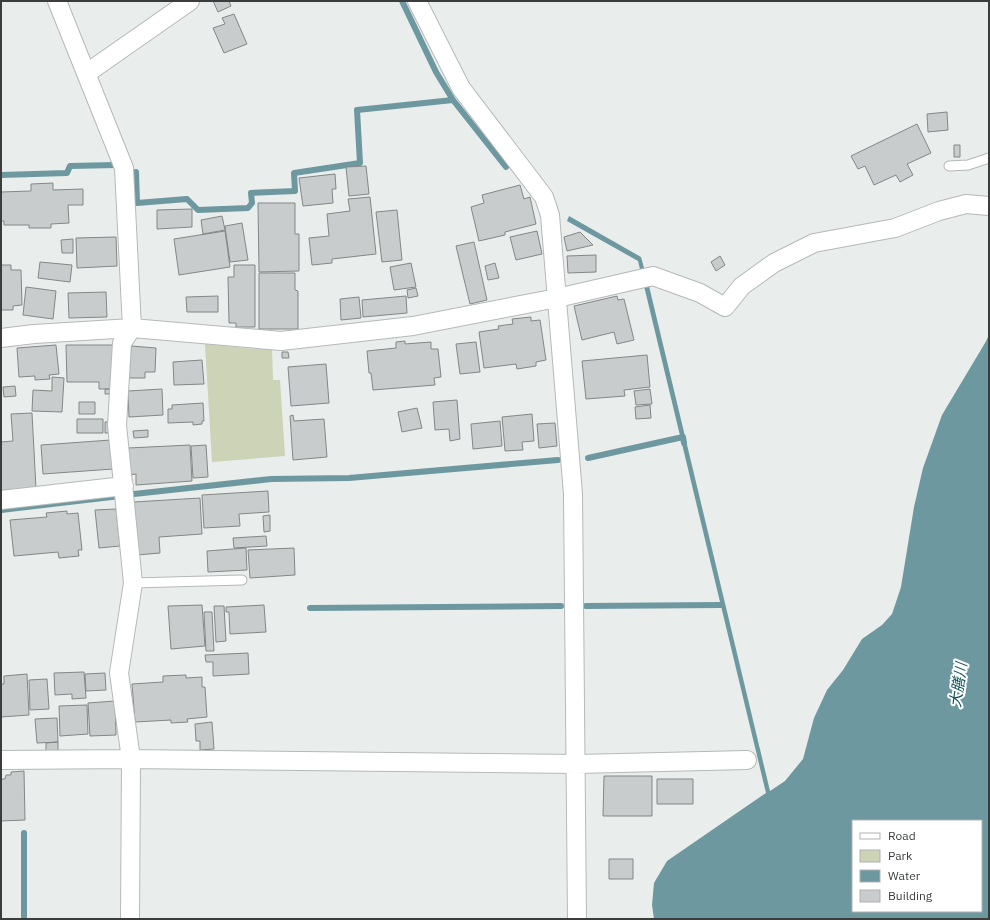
<svg xmlns="http://www.w3.org/2000/svg" width="990" height="920" viewBox="0 0 990 920" font-family="'IBM Plex Sans','Noto Sans JP',sans-serif">
	<style>
		.green { fill: #ccd3b7 }
		.water { fill: #6d98a0; fill-rule: evenodd }
		.lines { fill: none; stroke-linecap: round; stroke-linejoin: round }
		.stream { stroke: #6d98a0; stroke-width: 6 }
		.building { fill: #c8cccc; stroke: #838786 }
		.service-casing { stroke: #b5b9b7; stroke-width: 11 }
		.minor-casing { stroke: #b5b9b7; stroke-width: 20 }
		.service { stroke: #fff; stroke-width: 9 }
		.minor { stroke: #fff; stroke-width: 18 }
		.labels { text-anchor: middle; dominant-baseline: central; stroke-width: 4; stroke-linejoin: round; paint-order: stroke }
		.water-label { font-size: 15px; font-style: italic; fill: #15535d; stroke: #fff }
	</style>
	<rect width="100%" height="100%" fill="#e9edeb"/>
	<path class="green" d="M205,344L255,349L272,347L273,380H280L285,456L212,462Z"/>
	<path class="water" d="M569,216L641,257L649,286L770,791L785,781L803,759L814,718L827,690L843,670L862,639L882,625L892,614L901,587L914,507L923,468L942,415L985,343L989,335V919H654L652,905L654,883L667,861L766,793L638,261L567,221ZM853,821H981V911H853Z"/>
	<g class="lines">
		<path class="stream" d="M402,1L436,72L453,100L506,167
			M136,172L137,203L187,199L198,210L248,208L252,203L251,193L295,191L294,173L360,163L357,110L453,100
			M1,175L67,173L70,166L116,165
			M588,458L683,437L684,443
			M134,494L271,479L349,478L558,460
			M1,510L120,496
			M586,606L721,605
			M310,608L561,606
			M24,833V919"/>
	</g>
	<path class="building" d="M213,1H229L231,6L218,12Z
		M234,14L247,44L224,53L213,28L225,24L222,18Z
		M947,112L948,130L928,132L927,114Z
		M917,124L931,153L907,164L913,175L900,182L896,175L874,185L865,166L858,169L851,156Z
		M954,145H960V157H954Z
		M366,166L369,194L349,196L346,167Z
		M335,174L336,189H332L333,203L303,206L299,178Z
		M53,183V190L83,189V205H68L69,223L51,224V228H29V225H4V221H1V192L31,191V184Z
		M520,185L524,199L530,197L536,224L505,232V235L479,241L471,207L484,203L482,195Z
		M370,197L376,254L332,259V263L312,265L309,238L329,236L327,214L350,211L348,199Z
		M258,203H295V234H299V271L259,272Z
		M192,209V227L157,229V210Z
		M397,210L402,260L382,262L376,212Z
		M222,216L225,230L203,234L201,220Z
		M242,223L248,260L230,262L225,226Z
		M225,231L230,267L179,275L174,239Z
		M537,231L542,254L516,260L510,237Z
		M580,232L593,245L567,251L564,237Z
		M116,237L117,266L77,268L76,238Z
		M73,239V253H62L61,240Z
		M474,242L487,300L470,304L456,246Z
		M596,255V272L568,273L567,256Z
		M720,256L725,265L716,271L711,262Z
		M40,262L72,265L70,282L38,278Z
		M411,263L416,287L394,290L390,267Z
		M495,263L499,278L488,280L485,266Z
		M1,265H11V270H21L22,305L13,306V310H1Z
		M234,265H255V327H236V323H229L228,277H234Z
		M259,273H295V290L298,291V329H259Z
		M26,287L56,291L53,319L23,315Z
		M416,288L418,296L408,298L407,290Z
		M106,292L107,317L69,318L68,293Z
		M218,296V312H187L186,297Z
		M406,296L407,313L363,317L362,300Z
		M617,296L618,300L624,299L634,340L617,344L614,332L582,340L574,306Z
		M359,297L361,318L341,320L340,299Z
		M531,317V321L540,320L546,360L536,362V366L517,369L516,364L484,368L479,332L499,329L498,326L513,324L512,319Z
		M405,341V344L431,342V349H438L441,377L434,378L435,385L373,390L371,373H369L367,351L396,348V342Z
		M476,342L480,372L460,374L456,344Z
		M56,345L59,374L49,375L50,379L35,380V376L19,377L17,348Z
		M66,345H114L115,389H99V382H67Z
		M131,346L156,348L155,372H145V378H129Z
		M282,352H288L289,358H282Z
		M647,355L650,387L624,390L625,396L586,399L582,361Z
		M202,360L204,384L174,385L173,362Z
		M326,364L329,403L291,406L288,367Z
		M52,377L64,378L62,412L32,411L33,390L52,391Z
		M15,386L16,396L4,397L3,387Z
		M105,389H114V394H105Z
		M162,389L163,415L129,417L128,391Z
		M650,389L652,404L636,405L634,391Z
		M457,400L460,439L450,441L449,429L435,430L433,402Z
		M79,402H95V414H79Z
		M203,403L204,421H202V424L193,425V422L168,423V409H172V405Z
		M650,405L651,418L636,419L635,407Z
		M417,408L422,428L402,432L398,412Z
		M32,413L36,489L1,491V442L13,441L11,414Z
		M532,414L534,441L522,442L523,450L505,451L502,417Z
		M293,415L294,421L324,419L327,457L293,460L290,416Z
		M77,419H103V433H77Z
		M500,421L502,446L473,449L471,424Z
		M105,422H113V433H105Z
		M555,423L557,446L539,448L537,424Z
		M148,430V437L134,438L133,431Z
		M111,440L113,469L43,474L41,445Z
		M190,445L192,481L136,485V474L129,475L128,448Z
		M206,445L208,477L193,478L191,446Z
		M268,491L269,512L239,514L240,526L204,528L202,495Z
		M200,498L202,534L159,537L160,553L137,555L134,502Z
		M116,509L120,546L99,548L95,510Z
		M67,511V514L78,513L82,550H78L79,556L59,558L58,552L14,556L10,520L47,517L46,513Z
		M270,515V531L264,532L263,516Z
		M266,536L267,546L234,548L233,538Z
		M246,548L247,570L208,572L207,551Z
		M294,548L295,575L250,578L248,550Z
		M202,605L205,646L171,649L168,606Z
		M264,605L266,632L230,634L229,612H226V607Z
		M214,606H224L226,641L216,642Z
		M204,612H212L214,651H206Z
		M248,653L249,674L213,676V662H206L205,655Z
		M84,672L86,698L72,699V694L55,695L54,673Z
		M105,673L106,690L86,691L85,674Z
		M27,674L29,715L1,717V684H4V676Z
		M186,675V678L202,677V687H205L207,717L187,719L188,722L171,723V720L135,722L132,684L163,682V676Z
		M47,679L49,709L30,710L29,680Z
		M115,701L116,735L90,736L88,703Z
		M87,705L88,734L60,736L59,706Z
		M57,718L58,742L37,743L35,719Z
		M212,722L214,749L200,750V741H196L195,724Z
		M58,742V751H46V743Z
		M24,771L25,820L1,821V779H5L6,775H11V772Z
		M604,776H652V816H603Z
		M657,779H693V804H657Z
		M609,859H633V879H609Z"/>
	<g class="lines">
		<defs>
			<path id="service" d="M949,166L968,165L989,158
				M133,583L242,580"/>
			<path id="minor" d="M57,1L124,168L132,328L122,343L117,425L133,583L119,673L131,759L130,919
				M417,1L461,88L544,197L550,215L573,494L577,919
				M87,73L190,1
				M1,338L34,334L132,328L281,341L413,326L557,298L653,276L700,293L725,307L742,286L774,263L814,243L895,228L939,211L966,204L989,206
				M1,500L124,486
				M1,760L131,759L577,764L747,760"/>
		</defs>
		<use href="#service" class="service-casing"/>
		<use href="#minor" class="minor-casing"/>
		<use href="#service" class="service"/>
		<use href="#minor" class="minor"/>
	</g>
	<g class="labels">
		<g class="water-label">
			<text transform="translate(958 685) rotate(-82)">大膳川</text>
		</g>
	</g>
	<rect width="990" height="920" fill="none" stroke="#3b3c3c" stroke-width="4"/>
	<rect x="852" y="820" width="130" height="92" fill="#ffffff" stroke="#b1b1b1"/>
	<rect x="860" y="833" width="20" height="6" fill="#ffffff" stroke="#b1b1b1"/>
	<text x="888" y="840" font-size="12" fill="#3b3c3c">Road</text>
	<rect x="860" y="850" width="20" height="12" fill="#ccd3b7" stroke="#b1b1b1"/>
	<text x="888" y="860" font-size="12" fill="#3b3c3c">Park</text>
	<rect x="860" y="870" width="20" height="12" fill="#6d98a0" stroke="#b1b1b1"/>
	<text x="888" y="880" font-size="12" fill="#3b3c3c">Water</text>
	<rect x="860" y="890" width="20" height="12" fill="#c8cccc" stroke="#b1b1b1"/>
	<text x="888" y="900" font-size="12" fill="#3b3c3c">Building</text>
</svg>
